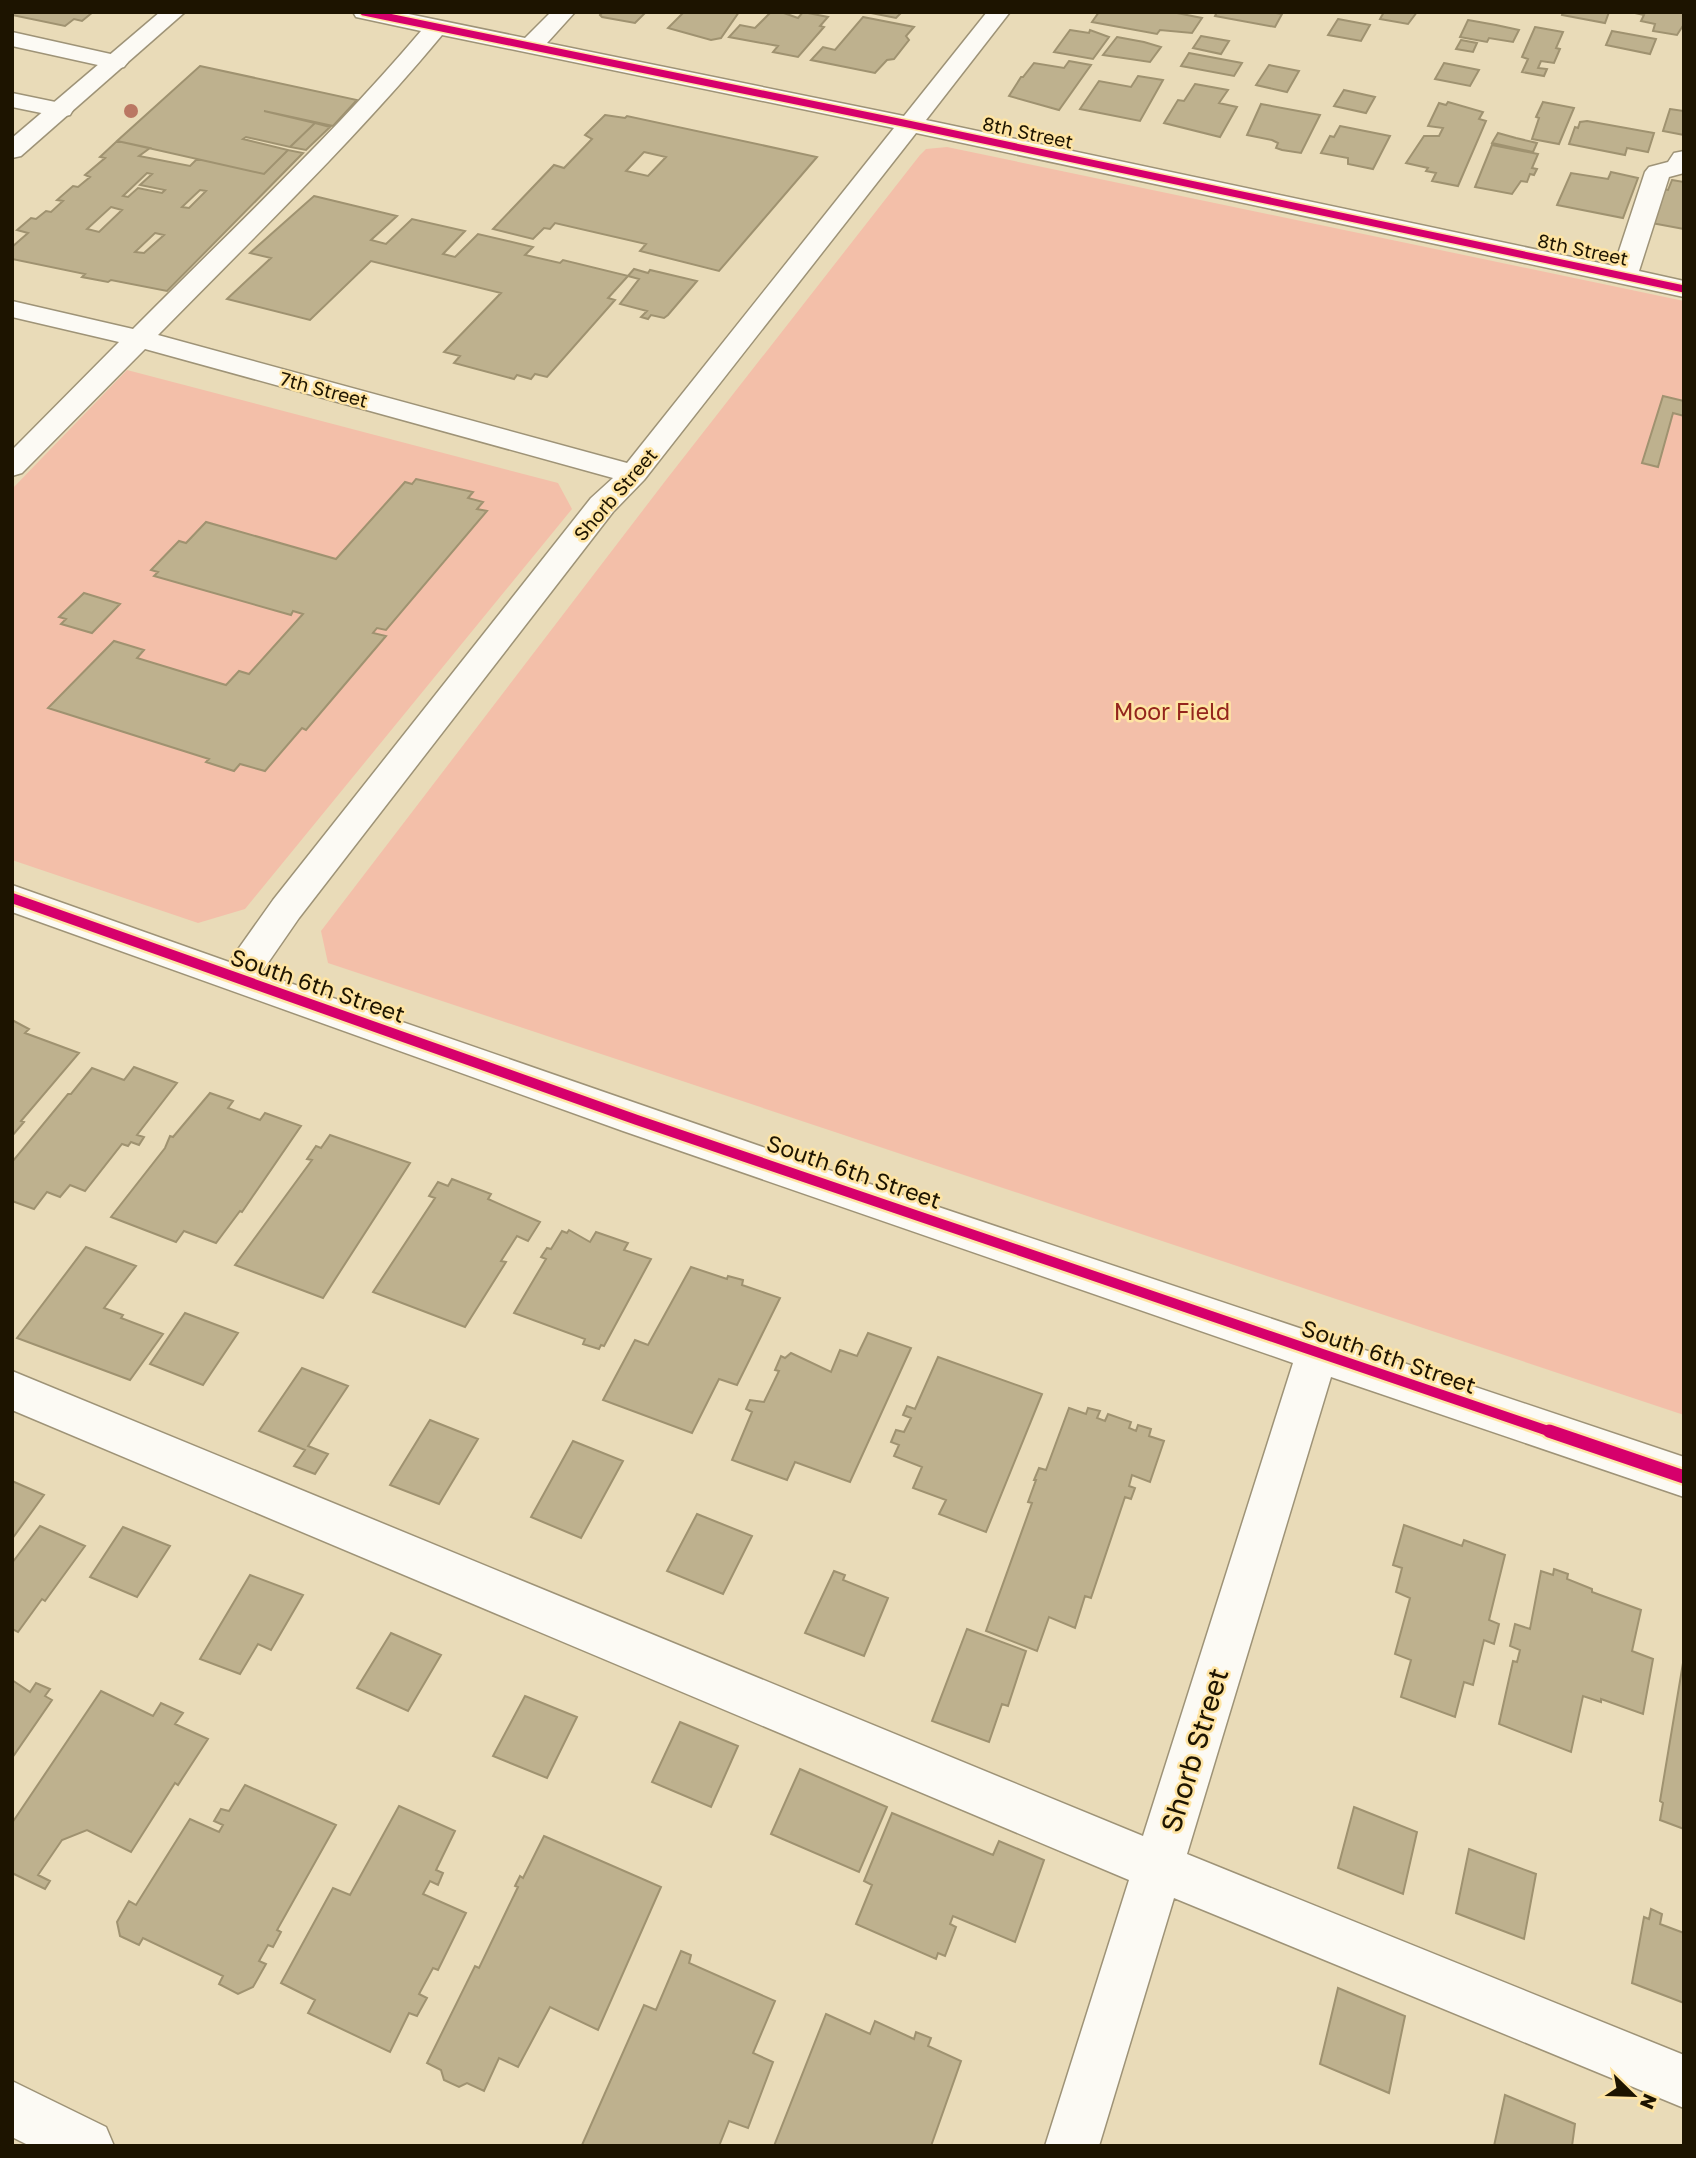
<svg xmlns="http://www.w3.org/2000/svg" width="1696" height="2158" viewBox="0 0 1696 2158" font-family="'Golos Text',sans-serif">
	<style>
		.green { fill: #f3bfa9 }
		.building { fill: #beb18e; stroke: #9f9270; stroke-width: 2; fill-rule: evenodd }
		.lines { fill: none; stroke-linecap: round; stroke-linejoin: round }
		.minor-casing { stroke: #9e9377; stroke-width: 3 }
		.major-casing { stroke: #9e9377; stroke-width: 3 }
		.minor { fill: #fcfaf4; fill-rule: evenodd }
		.major { fill: #fcfaf4; fill-rule: evenodd }
		.cycleway-far2-casing { stroke: #fee4a3; stroke-width: 10 }
		.cycleway-far1-casing { stroke: #fee4a3; stroke-width: 15 }
		.cycleway-casing { stroke: #fee4a3; stroke-width: 18 }
		.cycleway-far2 { stroke: #d6006c; stroke-width: 7 }
		.cycleway-far1 { stroke: #d6006c; stroke-width: 10 }
		.cycleway { stroke: #d6006c; stroke-width: 13 }
		.tree { fill: #ba7763 }
		.labels { text-anchor: middle; dominant-baseline: central; stroke-width: 5; stroke-linejoin: round; paint-order: stroke }
		.far-street-label { font-size: 19px; fill: #1d1400; stroke: #fee4a3 }
		.park-label { font-size: 23px; fill: #94251d; stroke: #fee4a3 }
		.street-label { font-size: 23px; fill: #1d1400; stroke: #fee4a3 }
		.near-street-label { font-size: 28px; fill: #1d1400; stroke: #fee4a3 }
	</style>
	<rect width="100%" height="100%" fill="#e9dbb8"/>
	<path class="green" d="M947,147L1684,301V1415L328,963L321,931L666,480L920,155L926,149Z
		M127,370L558,483L572,509L245,909L198,923L12,860V489Z"/>
	<path class="building" d="M12,12H93L82,21L74,19L65,26L12,15Z
		M603,12H646L635,23L602,17L600,15Z
		M684,12H739L721,38L711,40L668,28Z
		M781,12L798,18L803,12L828,17L820,26L824,27L798,57L773,52L778,46L729,37L740,25L755,28L770,13Z
		M866,12H902L896,18Z
		M1099,12H1172L1202,18L1192,33L1160,30L1157,34L1092,22Z
		M1217,12H1270L1282,14L1275,27L1215,16Z
		M1384,12H1417L1408,24L1380,19Z
		M1563,12H1609L1605,23L1562,15Z
		M1684,12V24L1677,35L1653,31L1655,24L1641,21L1644,15L1635,13Z
		M863,17L914,27L906,36L909,40L894,59L887,60L875,73L811,60L823,47L835,50Z
		M1338,19L1370,25L1361,41L1328,35Z
		M1468,20L1496,25L1519,30L1513,42L1489,38L1487,42L1460,37Z
		M1535,27L1563,32L1556,48L1560,49L1554,63L1541,61L1538,68L1547,69L1544,76L1522,72L1528,59L1522,57Z
		M1070,30L1089,33L1090,30L1109,37L1093,59L1054,52Z
		M1612,31L1656,39L1650,54L1606,45Z
		M1201,36L1229,41L1221,54L1193,48Z
		M1117,37L1144,42L1161,47L1150,62L1103,55Z
		M1461,40L1477,43L1473,52L1456,49Z
		M1189,53L1242,63L1234,76L1181,66Z
		M1069,61L1091,65L1059,110L1009,96L1021,77H1023L1034,63L1064,68Z
		M1444,63L1479,70L1470,86L1435,79Z
		M1269,65L1299,71L1287,92L1256,85Z
		M200,66L357,100L333,126L264,111L315,123L290,147L246,137L243,139L288,150L264,174L117,141Z
		M1138,76L1163,80L1140,121L1080,109L1099,81L1131,87Z
		M1195,84L1228,90L1219,103L1237,107L1220,137L1164,123L1178,100L1184,101Z
		M1344,90L1375,97L1366,113L1334,106Z
		M1448,102L1483,112L1479,119L1486,121L1458,186L1432,181L1436,173L1426,171L1428,168L1406,163L1424,136H1439L1443,128L1428,126L1439,103L1446,105Z
		M1543,102L1574,108L1559,144L1532,139L1539,118L1536,117Z
		M1261,104L1320,115L1301,153L1282,150L1276,148L1278,143L1272,140L1247,135Z
		M1670,109L1684,111V135L1663,131Z
		M605,115L625,118L627,116L817,157L719,271L640,251L646,244L555,223L550,229L544,228L533,239L493,229L554,165L564,168L592,139L585,135ZM644,152L666,157L648,176L626,171Z
		M1587,121L1654,133L1648,152L1627,148L1625,155L1569,144L1575,127L1578,128L1580,122Z
		M315,123L330,127L306,150L290,147Z
		M1340,126L1390,136L1373,169L1348,164V158L1321,153L1330,136L1334,137Z
		M1498,133L1516,138L1537,143L1533,152L1492,143Z
		M117,141L150,148L139,156L190,166L197,159L264,174L288,150L303,153L167,291L111,280L108,282L82,277L85,274L12,259V247L28,233L17,230L31,218L36,219L46,211L51,212L63,201L57,200L73,186L78,187L90,177L85,175L105,158L100,157ZM147,173L152,174L140,185L165,190L162,193L138,188L128,197L123,196ZM200,190L206,191L189,208L182,207ZM111,207L122,210L99,232L87,229ZM155,233L164,235L144,253L135,252Z
		M1492,145L1538,154L1532,168L1537,169L1534,175L1530,174L1527,182L1521,181L1512,194L1475,187Z
		M1611,172L1638,178L1623,218L1557,205L1571,173L1608,179Z
		M1672,180L1684,182V229L1646,222L1656,188L1668,190Z
		M314,196L397,216L371,240L386,244L412,219L465,231L443,254L455,257L478,234L533,247L525,255L560,263L563,260L628,276L634,269L648,273L650,270L697,281L668,315L664,318L651,315L648,319L641,317L647,311L620,304L639,279L628,276L608,298L615,300L547,377L535,374L531,379L517,375L514,379L454,363L460,356L444,352L501,293L371,261L310,320L227,299L271,258L250,253Z
		M1663,396L1684,401V416L1673,413L1658,467L1642,463Z
		M416,479L473,492L468,498L483,502L477,509L487,511L386,630L377,628L373,633L386,636L306,730L302,728L265,771L240,764L234,771L206,762L209,759L48,708L114,641L144,650L137,658L226,685L239,671L249,674L303,614L293,611L291,615L154,576L158,572L151,570L179,541L186,543L206,522L336,559L405,482L412,484Z
		M84,593L120,604L92,633L61,624L66,619L59,617Z
		M12,1020L29,1029L25,1033L79,1053L21,1121L24,1122L12,1136Z
		M134,1067L177,1083L137,1135L144,1137L139,1145L131,1142L128,1146L122,1144L85,1191L70,1185L60,1197L47,1192L34,1209L12,1201V1162L68,1094H71L92,1068L124,1080Z
		M210,1093L233,1101L228,1108L260,1120L265,1113L301,1126L242,1212L240,1211L216,1243L184,1231L176,1242L111,1217L165,1148L170,1136L173,1137Z
		M330,1135L410,1163L323,1298L235,1265L312,1160L307,1159L316,1146L321,1148Z
		M452,1179L491,1194L488,1199L540,1222L528,1241L517,1236L501,1261L506,1262L465,1327L373,1292L435,1198L429,1196L438,1182L448,1186Z
		M569,1230L590,1242L596,1232L628,1243L624,1250L651,1259L604,1346L601,1345L599,1349L583,1344L585,1339L514,1313L546,1259L541,1257L547,1248L551,1249L562,1231L567,1233Z
		M86,1247L136,1266L104,1308L123,1315L121,1318L163,1334L130,1380L17,1338Z
		M691,1267L727,1279L728,1276L743,1280L742,1285L780,1298L737,1385L719,1379L692,1433L603,1400L635,1340L648,1345Z
		M185,1313L238,1333L203,1385L150,1364Z
		M868,1333L911,1348L850,1482L795,1462L787,1480L732,1460L752,1412L746,1409L750,1400L764,1402L779,1371L775,1370L781,1356L785,1358L791,1353L831,1372L840,1350L857,1356Z
		M938,1357L1042,1394L986,1532L939,1514L946,1500L913,1488L922,1467L894,1456L899,1445L891,1442L896,1430L904,1432L911,1418L903,1415L907,1406L915,1409Z
		M302,1368L348,1386L308,1446L328,1454L315,1474L294,1466L305,1450L259,1431Z
		M1069,1408L1086,1414L1088,1408L1100,1411L1097,1418L1105,1421L1108,1414L1131,1422L1129,1428L1136,1431L1138,1425L1151,1429L1149,1436L1164,1441L1150,1482L1132,1475L1129,1486L1135,1488L1131,1499L1125,1497L1091,1598L1085,1596L1075,1628L1049,1617L1037,1651L986,1631L1032,1503L1028,1502L1036,1480H1034L1039,1468L1046,1470Z
		M430,1420L478,1439L439,1504L390,1485Z
		M573,1441L623,1461L581,1538L531,1517Z
		M12,1481L44,1495L12,1539Z
		M697,1514L752,1536L723,1594L667,1571Z
		M1404,1525L1462,1546L1464,1540L1505,1555L1489,1620L1499,1624L1494,1644L1484,1640L1473,1685L1464,1682L1455,1717L1401,1697L1411,1660L1395,1654L1410,1598L1396,1592L1402,1568L1393,1565Z
		M40,1526L85,1546L45,1601L42,1599L18,1632L12,1629V1563Z
		M123,1527L170,1546L137,1597L90,1577Z
		M1554,1569L1568,1574L1567,1579L1592,1589V1592L1641,1610L1632,1651L1653,1659L1643,1714L1601,1699V1702L1583,1696L1571,1752L1499,1724L1513,1661L1517,1662L1520,1650L1510,1646L1515,1624L1530,1629L1541,1571L1553,1575Z
		M834,1571L845,1575L843,1580L888,1598L864,1656L805,1633Z
		M250,1575L303,1595L271,1650L258,1644L240,1674L200,1659Z
		M967,1629L1026,1651L1008,1706L1002,1704L989,1742L932,1721Z
		M391,1633L441,1655L408,1711L357,1688Z
		M1684,1657V1829L1660,1820L1663,1803L1660,1801Z
		M12,1680L30,1692L36,1683L50,1689L45,1696L52,1700L12,1758Z
		M101,1691L153,1716L161,1703L183,1713L175,1724L208,1739L178,1785L175,1783L131,1852L87,1830L62,1840L38,1875L50,1881L45,1889L12,1873V1823Z
		M525,1696L577,1717L547,1778L493,1756Z
		M680,1722L738,1746L711,1807L652,1782Z
		M800,1769L887,1807L859,1872L771,1834Z
		M245,1785L336,1825L277,1930L281,1932L273,1947L268,1945L259,1961L266,1964L253,1987L238,1994L219,1984L223,1976L143,1938L139,1945L120,1936L117,1922L129,1901L136,1905L190,1819L219,1832L223,1825L214,1821L221,1809L229,1811Z
		M399,1806L455,1831L436,1870L443,1873L438,1885L430,1881L423,1894L466,1913L438,1970L433,1968L419,1994L427,1998L417,2016L409,2013L390,2052L308,2013L315,2000L281,1983L333,1888L350,1895Z
		M1354,1807L1417,1832L1403,1894L1338,1868Z
		M892,1813L993,1855L999,1841L1044,1860L1015,1942L953,1916L950,1924L956,1927L945,1956L938,1953L936,1959L856,1924L872,1885L864,1881Z
		M544,1836L661,1887L598,2030L550,2007L518,2067L499,2058L484,2091L467,2083L459,2087L444,2080L441,2070L427,2063L475,1966L479,1968L518,1887L515,1886L520,1876L523,1878Z
		M1469,1849L1536,1874L1524,1939L1456,1913Z
		M1651,1909L1662,1914L1660,1924L1684,1933V2003L1632,1983L1644,1917L1649,1919Z
		M681,1951L691,1955L689,1963L775,2001L753,2053L773,2062L748,2128L729,2121L719,2146L582,2145L644,2005L656,2010Z
		M1338,1988L1405,2016L1389,2093L1320,2064Z
		M826,2014L870,2034L875,2021L914,2039L916,2032L931,2038L928,2046L961,2061L931,2146H774Z
		M1505,2095L1575,2124L1572,2146H1494Z"/>
	<g class="lines">
		<defs>
			<path id="minor" d="M353,12H399L525,38L551,12H575L547,43L904,116L987,12H1010L926,120L1614,266L1645,172L1649,167L1668,162L1674,153L1684,151V173L1669,177L1639,271L1684,281V297L916,133L644,480L613,512L299,918L261,973L855,1179L1684,1457V1497L1331,1377L1187,1854L1684,2055V2108L1174,1898L1099,2146H1045L1129,1880L12,1410V1371L1143,1836L1293,1363L623,1131L12,912V885L229,962L273,900L591,498L613,478L145,349L22,473L12,476V450L119,342L12,317V301L133,329C230,231 332,136 421,31L356,17ZM442,35L894,128L627,463L158,335C254,237 354,141 442,35Z
				M12,32L124,57L128,62L124,67L116,69L12,46Z
				M12,93L70,105L73,110L70,115L61,117L12,107Z
				M12,2081L106,2127L114,2146H30L12,2137Z"/>
			<path id="major" d="M160,12H185L21,156L12,158V138Z"/>
		</defs>
		<use href="#minor" class="minor-casing"/>
		<use href="#major" class="major-casing"/>
		<use href="#minor" class="minor"/>
		<use href="#major" class="major"/>
		<defs>
			<path id="cycleway-far2" d="M364,12L908,124L1684,289"/>
			<path id="cycleway-far1" d="M12,898L637,1120L1554,1433"/>
			<path id="cycleway" d="M1549,1431L1684,1477"/>
		</defs>
		<use href="#cycleway-far2" class="cycleway-far2-casing"/>
		<use href="#cycleway-far1" class="cycleway-far1-casing"/>
		<use href="#cycleway" class="cycleway-casing"/>
		<use href="#cycleway-far2" class="cycleway-far2"/>
		<use href="#cycleway-far1" class="cycleway-far1"/>
		<use href="#cycleway" class="cycleway"/>
	</g>
	<circle class="tree" cx="131" cy="111" r="7"/>
	<g class="labels">
		<g class="far-street-label">
			<text transform="translate(1028 132) rotate(12)">8th Street</text>
			<text transform="translate(1583 249) rotate(12)">8th Street</text>
			<text transform="translate(324 389) rotate(15)">7th Street</text>
			<text transform="translate(615 494) rotate(-49)">Shorb Street</text>
		</g>
		<g class="park-label">
			<text x="1172" y="711">Moor Field</text>
		</g>
		<g class="street-label">
			<text transform="translate(318 985) rotate(19)">South 6th Street</text>
			<text transform="translate(854 1171) rotate(19)">South 6th Street</text>
			<text transform="translate(1389 1356) rotate(19)">South 6th Street</text>
		</g>
		<g class="near-street-label">
			<text transform="translate(1194 1750) rotate(-73)">Shorb Street</text>
		</g>
	</g>
	<rect width="1696" height="2158" fill="none" stroke="#1d1400" stroke-width="28"/>
	<g transform="translate(1633 2095) rotate(113)" stroke="#fee4a3" stroke-width="5" paint-order="stroke">
	<path d="M0-5L12 26L0 18L-12 26Z" fill="#1d1400"/>
	<text y="-10" font-size="19" font-weight="bold" text-anchor="middle" fill="#1d1400">N</text>
	</g>
</svg>
